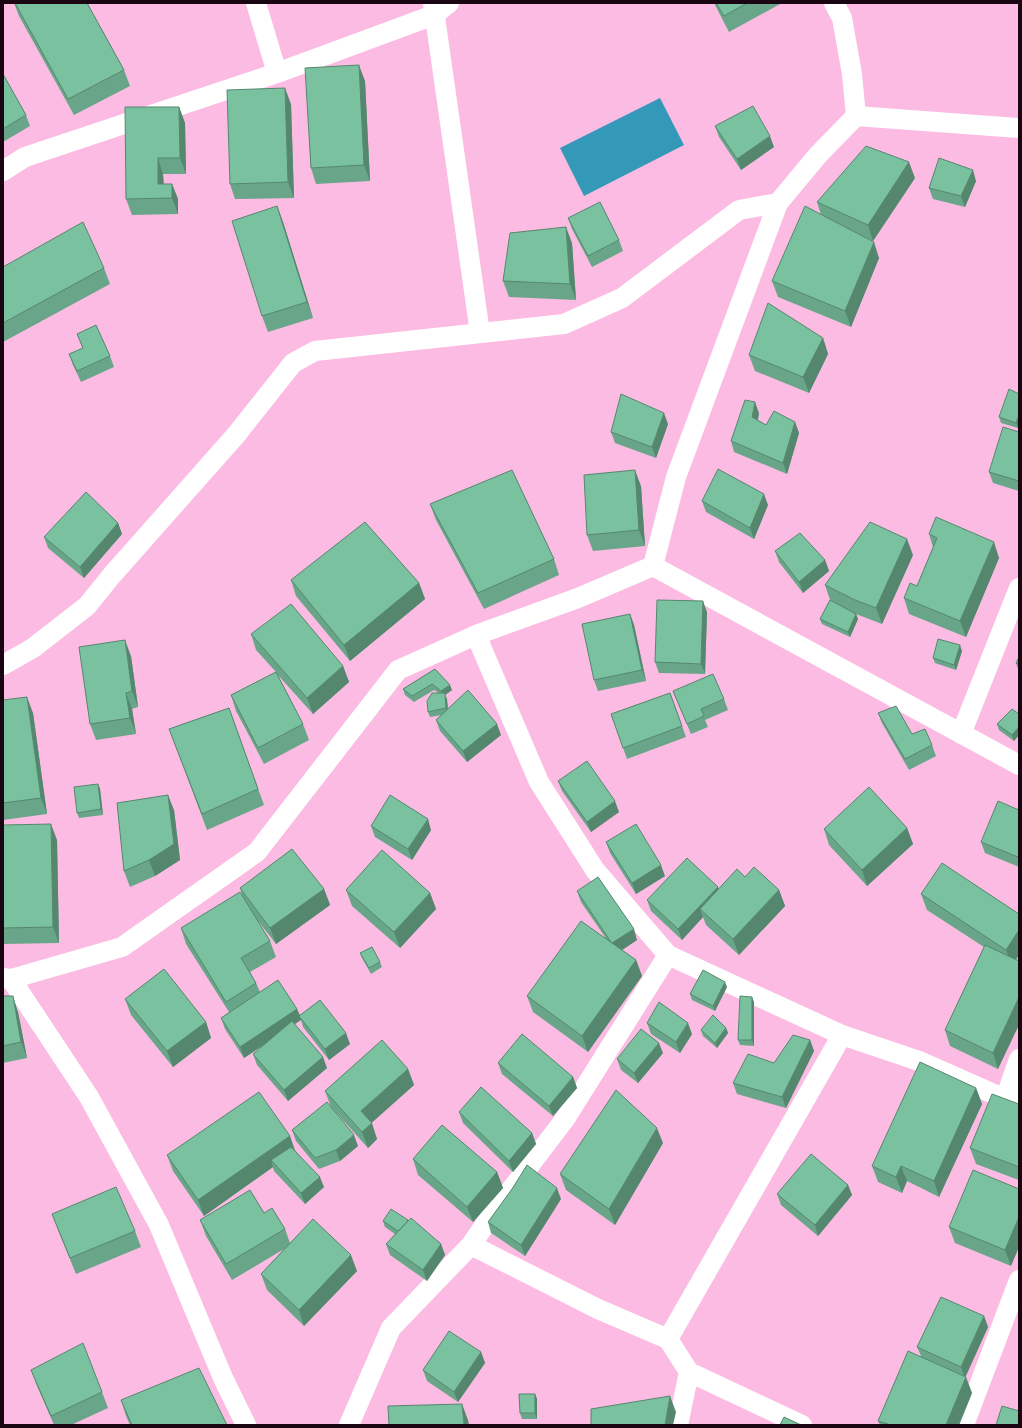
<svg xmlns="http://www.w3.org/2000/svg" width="1022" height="1428" viewBox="0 0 1022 1428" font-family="'Nunito Sans',sans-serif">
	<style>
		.water { fill: #3499b8 }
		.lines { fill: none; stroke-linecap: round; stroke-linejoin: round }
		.street { stroke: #fff; stroke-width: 20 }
		.wall { fill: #69a689 }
		.shaded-wall { fill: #55876f }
		.building { fill: #7ac19f; stroke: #55876f }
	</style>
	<rect width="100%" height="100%" fill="#fcbbe2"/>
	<path class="water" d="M660,98L684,145L584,196L560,148Z"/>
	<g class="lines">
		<path class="street" d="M256,3L277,73
			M433,3L480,333
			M856,116L1019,128
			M3,171L25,157L277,73L434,15L449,3
			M653,566L1019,765
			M476,635L539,782L595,870L668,955L842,1035L919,1061L1019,1105
			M3,665L33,648L87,606L112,575L236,435L293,363L315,351L564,324L622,298L739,210L778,203
			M961,734L1019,588
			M3,978L11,979L122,947L257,852L398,670L476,635L578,598L653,566L676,477L778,203L818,155L856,116L852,74L842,18L834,3
			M11,979L89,1097L159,1225L223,1378L246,1425
			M1005,1099L1019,1059
			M471,1245L598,1309L668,1339L689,1372L802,1425
			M668,1339L842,1035
			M349,1425L391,1328L471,1245L491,1216L565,1119L668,955
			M678,1425L689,1372
			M964,1425L1019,1280"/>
	</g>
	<path class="wall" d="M14,3H87L124,70L130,86L74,115L19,16Z
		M714,3H782L729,32Z
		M3,74L26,115L30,126L3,142Z
		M365,81L370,181L316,184L311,168Z
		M291,104L294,198L235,199L230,184Z
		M179,107L185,123L186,174H163L164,184H172L178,199V214L132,215L126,199Z
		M715,126L774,147L741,170L719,137Z
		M915,178L873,241L861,236L879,258L851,327L778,297L772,281L821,215L817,202Z
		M976,181L965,207L933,199L929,188Z
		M277,206L283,222L313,318L268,332L262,316Z
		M568,218L619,240L623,251L592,267L572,229Z
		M572,243L576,300L509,297L503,281Z
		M3,267L104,268L110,284L3,342Z
		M77,334L110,356L114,367L81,382L73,365L69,354L83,349Z
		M823,338L828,354L809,393L755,371L749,355Z
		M1019,394V426L1018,428L1001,423L999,417Z
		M759,413L758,420L766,425L795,422L799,433L787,474L734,452L731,441Z
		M668,424L656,458L615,443L611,432Z
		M1019,432V491L993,483L989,472Z
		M641,486L645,546L593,551L587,535Z
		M702,501L768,505L754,539L706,512Z
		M430,504L554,559L559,575L484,609L436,520Z
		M118,523L122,534L84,578L48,548L44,537Z
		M929,534L999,558L966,637L909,614L904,598L917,586L933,547Z
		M775,551L825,560L829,571L803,593L779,562Z
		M913,555L882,624L856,614L858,619L850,637L822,624L820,619L830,600L825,585Z
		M291,580L419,583L425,599L350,661L296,596Z
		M707,612L705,674L659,673L655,662Z
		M630,614L634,625L646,681L598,691L594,680Z
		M251,634L343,666L349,682L313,714L277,674L303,724L309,740L264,764L236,711L231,695L276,672L256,650Z
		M962,651L956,670L935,663L933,658Z
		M131,656L138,707L132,709L136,734L96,740L90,724Z
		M1019,657V669H1018L1016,663Z
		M435,669L452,690L445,695L447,699L448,709L501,735L467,762L440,731L436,720L442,715L430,717L428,712L439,693L434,690L414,702L405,695L403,689Z
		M673,691L724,699L728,710L705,720L708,727L691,734Z
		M670,693L686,737L627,759L611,714Z
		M3,700L33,713L47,814L3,820Z
		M229,708L264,805L207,830L169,729Z
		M878,713L912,734L932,745L936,756L909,770L882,723Z
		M1019,714V735L1014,741L999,730L997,724Z
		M558,781L619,812L591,832L562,791Z
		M98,784L100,789L103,815L79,818L77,813Z
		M174,810L180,860L155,876L130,887L124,871Z
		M1019,810V867L985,853L981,842Z
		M3,825L57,840L59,943L3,944Z
		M371,826L431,830L412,860L375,837Z
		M907,828L913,844L867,886L829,845L824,829Z
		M606,842L665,876L636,894L610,853Z
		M745,877L779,890L785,906L739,955L706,925L703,917L682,940L651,911L647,900L719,889Z
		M240,888L324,889L330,905L276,944L255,917L270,941L276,957L250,972L256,983L260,992L297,1009L300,1016L350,1044L329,1060L303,1027L301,1020L294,1024L327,1068L288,1101L257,1065L253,1054L268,1042L244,1058L225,1029L221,1018L229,1012L186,944L181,928L242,895Z
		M346,890L430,893L436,909L400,948L352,906Z
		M577,891L637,940L622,950L636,960L642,976L588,1052L533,1012L527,996L605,937L581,902Z
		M921,894L1019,914V955L1016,959L998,1069L950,1046L945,1030L984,947L927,910Z
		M360,953L380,962L382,967L371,974L362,958Z
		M727,987L715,1011L692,1000L690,994Z
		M3,996L18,1012L27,1058L3,1063Z
		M125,999L206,1022L211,1038L173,1067L131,1015Z
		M754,1002V1046L740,1045L738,1040Z
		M647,1023L692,1034L680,1053L651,1034Z
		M726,1028L728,1033L717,1048L703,1036L701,1030Z
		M810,1040L814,1051L786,1108L737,1094L733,1083L774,1063Z
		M663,1053L638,1083L621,1070L617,1059Z
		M498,1063L573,1077L577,1088L553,1116L502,1074Z
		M408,1069L414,1085L371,1123L377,1139L368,1148L333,1109L358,1146L340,1161L319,1169L296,1141L292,1130L331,1107L325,1091Z
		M976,1088L982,1104L939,1197L907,1181L902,1193L878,1182L872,1166Z
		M1019,1104V1180L976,1164L970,1148Z
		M459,1112L532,1133L536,1144L513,1172L463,1123Z
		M290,1136L295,1150L324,1187L305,1204L274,1171L273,1167L204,1216L173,1171L167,1155Z
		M663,1143L615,1225L566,1190L560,1174Z
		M413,1159L497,1172L503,1188L473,1222L418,1175Z
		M848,1185L852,1195L818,1236L781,1205L777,1194Z
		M1019,1189L1011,1266L955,1243L949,1227Z
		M561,1199L525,1256L491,1233L488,1222Z
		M264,1213L285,1229L290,1243L357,1271L304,1326L267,1290L261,1274L284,1249L232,1280L206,1236L200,1220Z
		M52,1214L135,1231L141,1247L76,1274L58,1230Z
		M383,1221H408L441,1244L445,1255L427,1281L390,1255L386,1244L395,1234L385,1227Z
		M984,1316L988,1327L965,1377L972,1393L959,1425H880L878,1421L921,1356L917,1347Z
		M481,1352L485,1363L458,1402L427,1381L423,1370Z
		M31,1370L102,1392L108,1408L71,1425H54L37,1386Z
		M535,1394L537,1399V1419H522L520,1413Z
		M121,1400L227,1425H130L126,1416Z"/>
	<path class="shaded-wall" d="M359,65L365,81L370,181L364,165Z
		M285,88L291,104L294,198L288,182Z
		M179,107L185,123L186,174L180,158Z
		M770,136L774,147L741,170L737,159Z
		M158,158L163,174L164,198L158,184Z
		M909,162L915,178L873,241L868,225Z
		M973,170L976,181L965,207L961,196Z
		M172,184L178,199V214L172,198Z
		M277,206L283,222L313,318L307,302Z
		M566,227L572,243L576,300L570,284Z
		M874,242L879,258L851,327L845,311Z
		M823,338L828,354L809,393L803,377Z
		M755,402L759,413L756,428L752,417Z
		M664,413L668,424L656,458L652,447Z
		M1019,415V426L1018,428L1016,423Z
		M795,422L799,433L787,474L783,463Z
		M635,470L641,486L645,546L639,530Z
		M764,494L768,505L754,539L750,528Z
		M118,523L122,534L84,578L80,567Z
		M907,539L913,555L882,624L876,608Z
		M994,542L999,558L966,637L960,621Z
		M825,560L829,571L803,593L799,582Z
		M419,583L425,599L350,661L344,645Z
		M703,601L707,612L705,674L701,664Z
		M630,614L634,625L646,681L642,670Z
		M856,614L858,619L850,637L848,632Z
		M125,640L131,656L138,707L132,691Z
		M960,645L962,651L956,670L954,665Z
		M343,666L349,682L313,714L307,698Z
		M450,685L452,690L445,695L447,699L448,713L441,691Z
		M126,693L132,709L136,734L130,718Z
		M27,697L33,713L47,814L41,798Z
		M497,724L501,735L467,762L463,751Z
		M1019,727V735L1014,741L1012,735Z
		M98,784L100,789L103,815L101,809Z
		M168,795L174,810L180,860L155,876L149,860Z
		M615,801L619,812L591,832L587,822Z
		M428,819L431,830L412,860L408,849Z
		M51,824L57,840L59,943L53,927Z
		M907,828L913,844L867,886L862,870Z
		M661,865L665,876L636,894L632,883Z
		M718,887L722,898L700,909L703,917L682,940L678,929Z
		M324,889L330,905L276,944L270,928Z
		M779,890L785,906L739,955L733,939Z
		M430,893L436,909L400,948L394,932Z
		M634,929L637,940L616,954L612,943Z
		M1019,930V955L1012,966L1006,950Z
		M636,960L642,976L588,1052L582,1036Z
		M725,982L727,987L715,1011L713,1006Z
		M13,996L18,1012L27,1058L21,1042Z
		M752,997L754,1002V1046L752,1040Z
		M1019,997V1025L998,1069L993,1053Z
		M297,1009L301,1018L299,1016L301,1020L244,1058L240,1047Z
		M206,1022L211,1038L173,1067L167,1051Z
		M688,1023L692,1034L680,1053L676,1042Z
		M726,1028L728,1033L717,1048L715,1043Z
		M346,1033L350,1044L329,1060L325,1049Z
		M810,1040L814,1051L786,1108L782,1097Z
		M659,1043L663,1053L638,1083L634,1073Z
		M323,1057L327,1068L288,1101L284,1090Z
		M408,1069L414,1085L367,1127L361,1111Z
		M573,1077L577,1088L553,1116L549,1106Z
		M976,1088L982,1104L939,1197L934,1181Z
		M372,1123L377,1139L368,1148L362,1132Z
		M657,1128L663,1143L615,1225L609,1209Z
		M532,1133L536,1144L513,1172L509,1161Z
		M354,1135L358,1146L340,1161L336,1150Z
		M290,1136L295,1152L271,1160L273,1167L204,1216L198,1200Z
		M901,1166L907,1181L902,1193L896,1177Z
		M497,1172L503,1188L473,1222L467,1207Z
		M320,1177L324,1187L305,1204L301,1193Z
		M848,1185L852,1195L818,1236L815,1225Z
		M557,1188L561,1199L525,1256L521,1245Z
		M1019,1217V1247L1011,1266L1005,1250Z
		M441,1244L445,1255L427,1281L423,1270Z
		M351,1255L357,1271L304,1326L299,1310Z
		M984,1316L988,1327L965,1378L961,1367Z
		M481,1352L485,1363L458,1402L454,1392Z
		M966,1377L972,1393L959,1425H946Z
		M535,1394L537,1399V1419L535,1413Z
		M670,1396L676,1412L673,1425H665Z
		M462,1404L468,1420L469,1425H464Z"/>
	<path class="building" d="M15,3H87L124,70L68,99Z
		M716,3H747L724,16Z
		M359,65L364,165L311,168L305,68Z
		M3,74L26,115L3,129Z
		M285,88L288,182L230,184L227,90Z
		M753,106L770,136L737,159L715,126Z
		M125,107H179L180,158H158V184H172V198L126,199Z
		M866,146L909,162L868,225L817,202Z
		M939,158L973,170L961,196L929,188Z
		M600,202L619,240L588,256L568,218Z
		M277,206L307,302L262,316L232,221Z
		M805,206L874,242L845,311L772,281Z
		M83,222L104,268L3,323V267Z
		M566,227L570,284L503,281L510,233Z
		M768,303L823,338L803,377L749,355Z
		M96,325L110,356L77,371L69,354L83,348L77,334Z
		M1009,389L1019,394V415L1016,423L999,417Z
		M621,394L664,413L652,447L611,432Z
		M745,400L755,402L752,417L766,425L774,411L795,422L783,463L731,441Z
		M1003,427L1019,432V481L989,472Z
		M718,469L764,494L750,528L702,501Z
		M512,470L554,559L478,593L430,504Z
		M635,470L639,530L587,535L584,475Z
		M86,492L118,523L80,567L44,537Z
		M936,517L994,542L960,621L904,598L910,583L917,586L937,538L929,534Z
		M365,522L419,583L344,645L291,580Z
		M870,522L907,539L876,608L855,600L825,585Z
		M800,533L825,560L799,582L775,551Z
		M657,600L703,601L701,664L655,662Z
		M830,600L856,614L848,632L820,619Z
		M291,604L343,666L307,698L251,634Z
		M630,614L642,670L594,680L582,624Z
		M938,639L960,645L954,665L933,658Z
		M125,640L132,691L126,693L130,718L90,724L79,647Z
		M1019,657V664L1016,663Z
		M435,669L450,685L441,691L432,684L412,696L403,689Z
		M276,672L303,724L258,748L231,695Z
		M713,674L724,699L701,709L704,716L687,724L673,691Z
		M468,690L497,724L463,751L436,720Z
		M432,693H445L446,708L428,712L427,701Z
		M670,693L682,726L623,748L611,714Z
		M27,697L41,798L3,803V700Z
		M896,706L912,734L925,729L932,745L905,759L878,713Z
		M229,708L258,789L202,814L169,729Z
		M1012,709L1019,714V727L1012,735L997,724Z
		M587,761L615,801L587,822L558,781Z
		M98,784L101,809L77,813L74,787Z
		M869,787L907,828L862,870L824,829Z
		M168,795L174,844L149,860L124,871L117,803Z
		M390,795L428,819L408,849L371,826Z
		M998,801L1019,810V856L1018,857L981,842Z
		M51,824L53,927L3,928V825Z
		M636,824L661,865L632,883L606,842Z
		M292,849L324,889L270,928L240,888Z
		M382,850L430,893L394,932L346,890Z
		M687,858L718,887L678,929L647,900Z
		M942,863L1019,914V930L1006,950L921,894Z
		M754,867L779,890L733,939L700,909L737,869L745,877Z
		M598,877L634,929L612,943L611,942L577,891Z
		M240,892L270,941L241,958L256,983L226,1002L181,928Z
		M581,921L636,960L582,1036L527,996Z
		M985,945L1019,961V997L993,1053L945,1030Z
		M372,947L380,962L369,968L360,953Z
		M164,969L206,1022L167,1051L125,999Z
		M703,970L725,982L713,1006L690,994Z
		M278,980L297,1009L240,1047L221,1018Z
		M3,996H13L21,1042L3,1046Z
		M740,996L752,997V1040H738Z
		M320,1000L346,1033L325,1049L299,1016Z
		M659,1002L688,1023L676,1042L647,1023Z
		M713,1015L726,1028L715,1043L701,1030Z
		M292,1021L323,1057L284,1090L253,1054Z
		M641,1029L659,1043L634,1073L617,1059Z
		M522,1034L573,1077L549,1106L498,1063Z
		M793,1035L810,1040L782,1097L733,1083L748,1054L774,1063Z
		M382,1040L408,1069L361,1111L372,1123L362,1132L325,1091Z
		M920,1062L976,1088L934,1181L901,1166L896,1177L872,1166Z
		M481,1087L532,1133L509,1161L459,1112Z
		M616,1090L657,1128L609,1209L560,1174Z
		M259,1092L290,1136L198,1200L167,1155Z
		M992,1094L1019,1104V1167L970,1148Z
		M327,1102L354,1135L336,1150L315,1158L292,1130Z
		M442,1125L497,1172L467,1207L413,1159Z
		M291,1147L320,1177L301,1193L271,1160Z
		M811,1154L848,1185L815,1225L777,1194Z
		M527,1165L557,1188L521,1245L488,1222L512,1189Z
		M973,1170L1019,1189V1217L1005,1250L949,1227Z
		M116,1187L135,1231L70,1258L52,1214Z
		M250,1190L264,1213L272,1208L285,1229L226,1264L200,1220Z
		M391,1209L408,1220L406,1223L398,1231L383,1221Z
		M411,1218L441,1244L423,1270L386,1244Z
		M313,1219L351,1255L299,1310L261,1274Z
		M941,1297L984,1316L961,1367L917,1347Z
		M449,1331L481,1352L454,1392L423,1370Z
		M83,1343L102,1392L51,1416L31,1370Z
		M908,1351L966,1377L946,1425H891L878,1421Z
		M199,1368L227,1425H132L121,1400Z
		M519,1394H535V1413H520Z
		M670,1396L665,1425H591V1409Z
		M462,1404L464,1425H389L388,1406Z
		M1002,1406L1019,1411V1425H996Z
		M784,1417L801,1425H780Z"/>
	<rect width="1022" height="1428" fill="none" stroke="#1a0613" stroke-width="8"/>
</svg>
